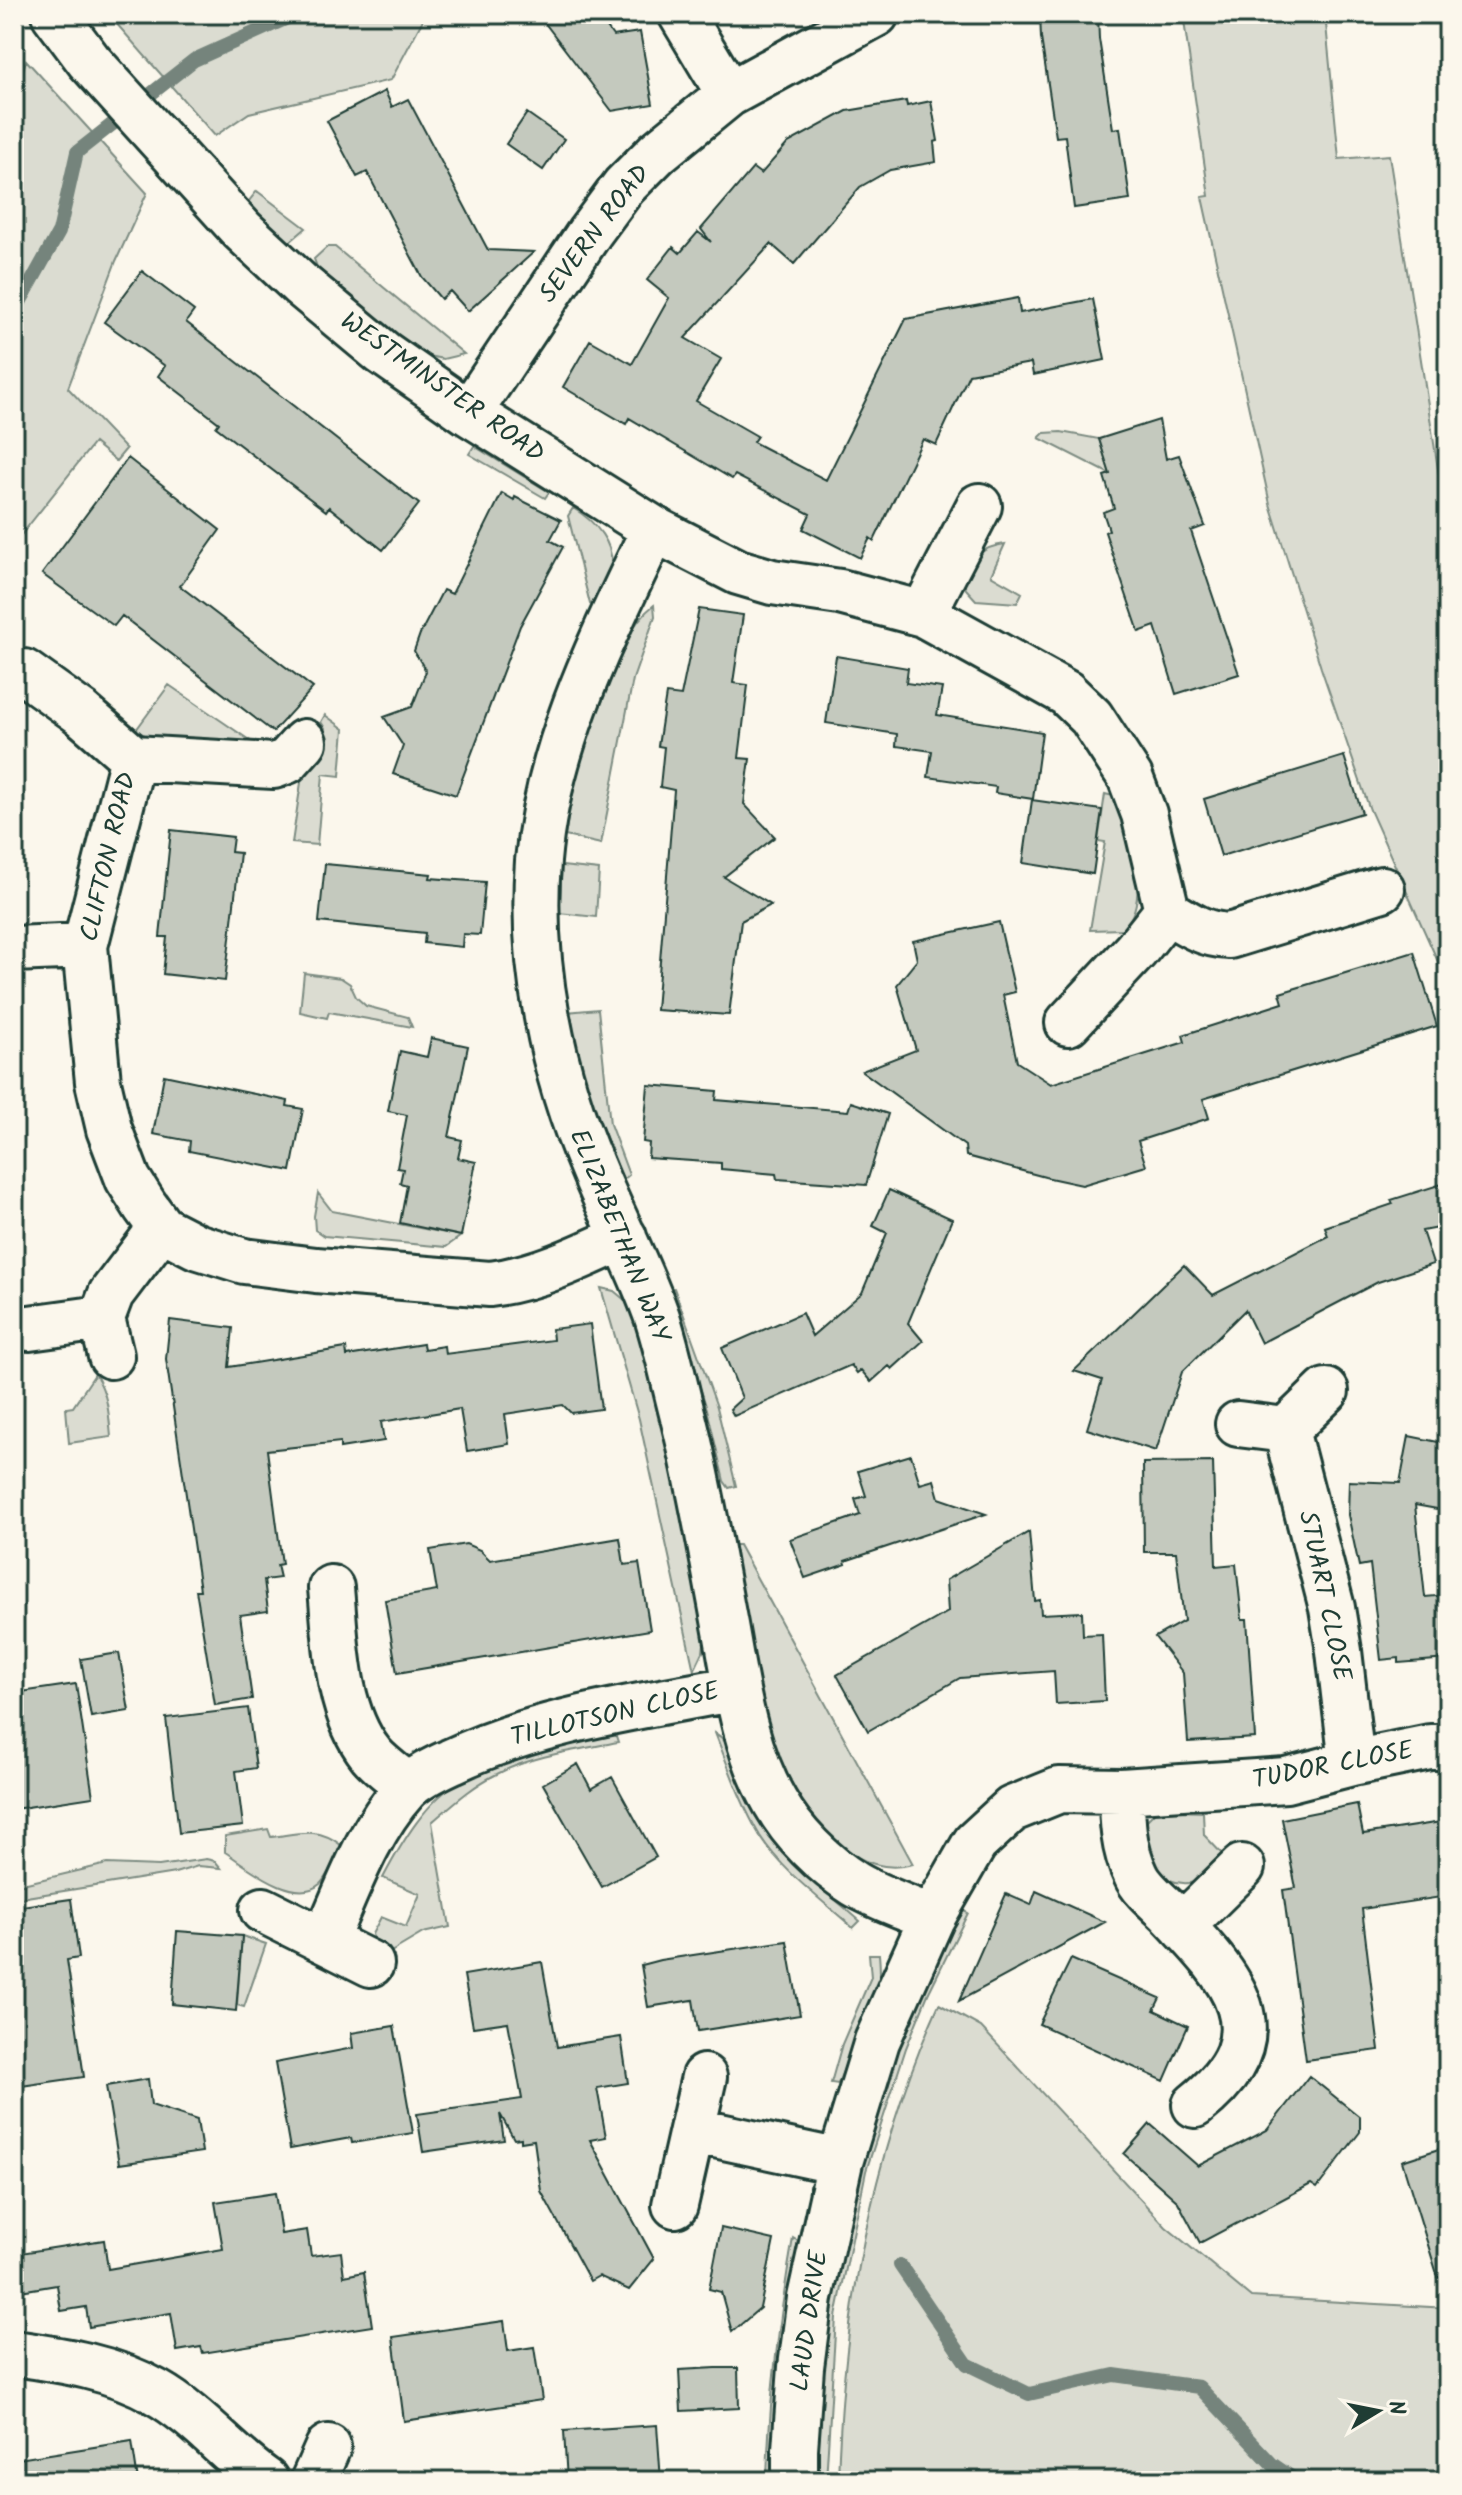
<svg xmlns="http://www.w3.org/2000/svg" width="1462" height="2495" viewBox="0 0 1462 2495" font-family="Kalam,sans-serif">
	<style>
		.green { fill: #dbdcd1; stroke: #7d8c82; stroke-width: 2 }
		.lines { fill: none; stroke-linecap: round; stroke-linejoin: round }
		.stream { stroke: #74847b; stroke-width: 14 }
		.building { fill: #c4c9be; stroke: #1f3d34; stroke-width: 2 }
		.minor-casing { stroke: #1f3d34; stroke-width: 50 }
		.minor { stroke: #fbf7ec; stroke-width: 44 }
		.labels { text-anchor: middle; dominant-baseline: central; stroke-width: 6; stroke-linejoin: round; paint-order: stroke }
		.street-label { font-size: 26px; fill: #1f3d34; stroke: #fbf7ec }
	</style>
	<rect width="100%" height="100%" fill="#fbf7ec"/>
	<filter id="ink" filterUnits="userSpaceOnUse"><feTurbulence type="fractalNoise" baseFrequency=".0125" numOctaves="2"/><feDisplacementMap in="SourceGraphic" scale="16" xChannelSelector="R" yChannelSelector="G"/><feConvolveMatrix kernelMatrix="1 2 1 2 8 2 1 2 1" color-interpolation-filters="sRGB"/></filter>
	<g filter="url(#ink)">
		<path class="green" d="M108,14H426L391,80L249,113L215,136Z
			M1183,14H1325L1339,159L1389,155L1448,533V984L1370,810L1321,668L1270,504L1202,197L1209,196Z
			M26,60L147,193L116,261L68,388L126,449L116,461L94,443L14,544V101Z
			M257,191L306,228L291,241L280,242L245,206Z
			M327,247H335L464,354L443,359L423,355L317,267L314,259Z
			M1061,432L1099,439L1110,474L1039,438L1044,433Z
			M474,446L549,492L545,498L469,454Z
			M573,508C595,521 616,544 611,572C608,584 602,597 598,609L590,604L568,516Z
			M1005,544L991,575L1022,593L1017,603L976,600L966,589L963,581C975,558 977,548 1005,544Z
			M654,605L655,616L633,679L601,844L565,836C574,779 607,640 654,605Z
			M169,685L258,746C238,744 218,740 199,740C176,739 156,744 136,730Z
			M325,715L344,729L340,776L323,774L317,845L292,843L304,762L325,728L321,722Z
			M1105,794L1122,798C1129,835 1153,899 1123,929L1090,930L1105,842L1098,841Z
			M562,866L599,870L596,917L559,913Z
			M304,973L341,978L350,984L356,997L366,1006L408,1017L412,1027L329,1012L327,1018L300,1012Z
			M598,1009L610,1124L629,1175L623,1180L585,1085L567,1012Z
			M318,1193L332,1211L461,1236L446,1247L324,1236L315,1230L314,1216Z
			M601,1288L614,1291L626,1301L655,1372L707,1621L703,1652L694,1671L639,1419Z
			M674,1288L717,1407L736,1486L729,1488L724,1481L707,1409L668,1289Z
			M95,1374C108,1394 109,1414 111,1437L69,1443L66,1408L73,1407Z
			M731,1545H739L913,1864C842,1883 791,1793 771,1737C765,1722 763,1705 759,1689C748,1642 740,1593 731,1545Z
			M615,1733L618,1742C578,1750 534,1755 497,1774C472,1786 453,1804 432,1822L450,1927L423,1933L386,1955L377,1951L372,1934L381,1917L406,1927L420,1894L383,1878C402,1842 426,1800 463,1779C508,1753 564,1744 615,1733Z
			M715,1733C741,1747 754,1810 771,1835C795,1871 829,1893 860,1921L853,1928C821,1899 784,1873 760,1836C741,1804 729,1768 715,1733Z
			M1179,1811L1203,1812L1204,1835L1227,1859C1220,1865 1212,1876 1203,1879C1180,1890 1154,1878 1146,1855C1143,1845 1144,1833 1144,1823L1154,1813Z
			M268,1829L271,1837C298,1834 317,1826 341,1845C335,1856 329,1876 320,1884C294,1906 247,1866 225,1852V1836Z
			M206,1859L215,1861L221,1868L198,1866L175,1873L14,1899V1886L107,1864L159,1866Z
			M959,1909L968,1913L928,1994L906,2048L866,2171L836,2317L826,2481H816C818,2333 844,2186 896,2047C913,2000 938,1955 959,1909Z
			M242,1936L266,1944L244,2007L237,2005Z
			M869,1954H879C880,1966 881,1979 877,1991C865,2023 849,2053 838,2084L831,2083L842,2044L871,1977Z
			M939,2004L981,2027L1166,2227L1251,2297L1448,2308V2481H838C843,2313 870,2158 939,2004Z
			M793,2238L798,2241L788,2307L775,2481H767C769,2399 779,2319 793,2238Z"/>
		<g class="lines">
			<path class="stream" d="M14,313L59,232L77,152L194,60L296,14
				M900,2265L967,2364L1029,2394L1114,2375L1199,2387L1272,2464L1297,2481"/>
		</g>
		<path class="building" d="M538,14H597L613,36L640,32L653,104L612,111Z
			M1040,14H1098L1099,39L1113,129L1120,128L1130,200L1074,208L1065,136L1056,137L1041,38Z
			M385,91L392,107L408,99L488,250L534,252L468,311L450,291L441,299L422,277L367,172L357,177L327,121Z
			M906,101L907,106L931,101L938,141L934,142L936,162L890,170L860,187L794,264L771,244L685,338L721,359L696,401L757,436L753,442L826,480L906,319L1018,298L1020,313L1093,299L1105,360L1033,375L1031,363L969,374L936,445L923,439L874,541L870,538L860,558L803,529L810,514L735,475L732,479L629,418L626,424L563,387L590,340L632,364L669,298L647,280L673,247L680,253L698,232L711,242L701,229L753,168L761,174L788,143L847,111Z
			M527,113L564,139L543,170L506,144Z
			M142,271L194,311L186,322L419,504L383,550L329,507L326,511L216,427L219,423L158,376L165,366L104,322Z
			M1159,420L1166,459L1179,455L1205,526L1191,531L1239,674L1176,694L1155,626L1139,632L1105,532L1109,530L1103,512L1114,508L1104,476L1110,474L1099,439Z
			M128,458L220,530L180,586L313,688L273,732L122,616L114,626L42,574Z
			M502,493L514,500L515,497L561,520L550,540L563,547L520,626L456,795L393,774L403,746L384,717L412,707L426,671L414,651L420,634L443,590L452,594Z
			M699,609L743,615L733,683L748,685L739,758L750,759L744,804L775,837L724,877L771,905L741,921L729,1015L656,1010L674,790L660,787L664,747L658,746L666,694L681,696Z
			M836,656L908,668L906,683L942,688L937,715L1042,732L1033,799L995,793L996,787L928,777L932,751L896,746L897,734L826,723Z
			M1344,756L1362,813L1221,856L1204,799Z
			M1032,800L1102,810L1093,874L1023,863Z
			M171,830L233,837L231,852L240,853L225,981L163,974L167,937H160Z
			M325,864L431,874L430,878L485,882L480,935L463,934L462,947L424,943L425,933L319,922Z
			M999,922L1015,992L1003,995L1017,1062L1051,1084L1185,1042L1183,1035L1283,1003L1280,993L1414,952L1437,1026L1203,1099L1209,1118L1138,1141L1146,1166L1082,1185L1045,1177L966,1156L965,1146L862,1071L916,1050L897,985L917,960L913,941Z
			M431,1038L468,1046L449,1137L462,1140L458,1158L476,1162L461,1236L400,1223L407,1185L400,1183L403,1169L397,1168L407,1115L388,1111L400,1051L427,1057Z
			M164,1075L288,1101L287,1106L303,1109L291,1171L189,1151L190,1141L153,1134Z
			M648,1085L717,1091L716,1100L848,1111L851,1102L888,1114L866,1185L777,1179L776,1174L721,1169V1163L648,1158L649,1143L643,1142Z
			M1448,1182V1226L1422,1231L1433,1264L1378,1282L1261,1343L1245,1310L1182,1372L1156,1451L1087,1429L1102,1380L1074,1371L1184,1265L1213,1295L1328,1236L1325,1227L1393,1204L1391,1200Z
			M889,1190L952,1219L908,1323L923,1341L892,1369L889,1366L871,1382L861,1370L857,1373L851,1365L734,1416L730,1409L742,1398L722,1348L802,1313L812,1336L862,1293L887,1233L873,1226Z
			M170,1320L233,1328L229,1367L346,1348L347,1356L423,1344L424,1349L444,1346L445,1354L553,1340L552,1329L590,1324L601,1409L571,1413L563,1405L505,1414L509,1444L467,1451L460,1409L381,1422L384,1441L340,1448V1442L267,1450L282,1564L277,1565L280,1578L264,1580L268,1611L240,1615L252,1699L215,1705L196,1590H200L166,1359Z
			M1409,1436L1448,1444V1511L1415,1505L1425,1597L1448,1595V1659L1399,1663V1658L1381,1660L1370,1564L1359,1566L1348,1515L1349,1481L1400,1483Z
			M911,1455L920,1484L934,1480L939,1498L986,1514L845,1561L846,1564L805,1578L790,1539L860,1515L855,1499L866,1496L858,1471Z
			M1213,1462L1216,1566L1236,1564L1242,1619H1247L1255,1738L1188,1742L1183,1673L1155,1637L1184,1621L1176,1552H1144L1143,1463Z
			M1029,1532L1035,1601L1040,1600L1041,1614L1082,1612L1083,1635L1102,1634L1105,1701L1056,1704L1054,1671L960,1678L868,1731L837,1675L948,1612L946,1580Z
			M620,1538L624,1565L639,1563L650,1630L397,1673L385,1600L437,1591L430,1550L466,1544L480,1550L490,1560Z
			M119,1653L129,1711L91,1717L81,1659Z
			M76,1684L93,1797L14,1809V1693Z
			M248,1708L256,1768L236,1771L243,1826L179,1833L166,1718Z
			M578,1764L591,1789L612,1777L656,1857L602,1887L543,1784Z
			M1357,1804L1363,1834L1448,1821V1896L1362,1909L1379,2050L1306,2060L1283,1890L1296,1888L1282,1819Z
			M1036,1891L1105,1922L959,2001L1006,1894L1031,1905Z
			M71,1899L79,1958L67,1960L84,2077L14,2087V1907Z
			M177,1931L242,1936L236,2011L172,2004Z
			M787,1941L800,2015L698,2031L693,2000L648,2007L641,1965L660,1960Z
			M1071,1959L1160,1998L1154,2010L1188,2026L1164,2081L1039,2024Z
			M542,1962L557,2047L621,2037L628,2083L597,2088L606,2137L590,2140L654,2259L629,2290L599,2276L590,2281L541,2191L534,2140L521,2142V2138L514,2139L500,2114L504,2140L423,2152L417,2114L522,2099L508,2022L473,2027L464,1975Z
			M394,2026L413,2133L352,2143L351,2138L290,2149L275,2063L353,2048L351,2033Z
			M1309,2076L1360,2117V2132L1317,2188L1311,2184L1200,2243L1178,2202L1124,2154L1150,2124L1198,2166L1267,2130Z
			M148,2079L151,2105L197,2120L202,2152L119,2164L106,2086Z
			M1448,2146V2275L1438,2277L1402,2161Z
			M275,2193L281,2234L307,2230L311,2256L341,2252L344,2276L364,2272L372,2326L203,2353L201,2347L177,2351L171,2313L89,2327L86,2307L61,2311L57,2285L14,2292V2254L104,2240L108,2269L223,2249L215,2202Z
			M721,2228L774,2240L760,2308L732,2332L721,2292L709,2289Z
			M504,2321L508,2351L534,2347L542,2400L404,2421L393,2337Z
			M716,2368H738L739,2408L681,2411L679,2370Z
			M657,2425L661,2481H567L564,2431Z
			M132,2441L138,2481H19L18,2459Z"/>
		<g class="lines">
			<defs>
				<path id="minor" d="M54,14L89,61L242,230L300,284L383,353L469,413L654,529L738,572L772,582L840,592L923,614L1066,693L1091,717L1130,777L1144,814L1167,911
					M681,14L729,94
					M469,413L590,232L624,186L658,152L729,94L876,14
					M654,529C604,635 548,742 538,861C530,965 552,1073 593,1169C613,1218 639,1266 657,1317C668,1351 675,1387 684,1421C701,1489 712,1557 725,1625C736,1685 744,1748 775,1802C793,1834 823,1864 855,1884C878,1898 907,1907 932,1918
					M923,614L979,506
					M24,672L80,712L133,758L85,946L98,1082L109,1129L128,1179L145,1206L161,1228L196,1246L244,1261L316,1270L490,1284C537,1278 581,1257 624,1237
					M133,758L274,766L287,761L304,742
					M14,949L85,946
					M1068,1023L1136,950L1167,911C1188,924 1204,935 1229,936L1382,889
					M29,1328L102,1318
					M111,1356L102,1318L111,1294L161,1228
					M1238,1424L1286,1430L1326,1391
					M1286,1430L1332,1608L1339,1651L1352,1763
					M331,1588C336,1641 336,1710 371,1754C381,1766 396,1776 408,1786
					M1122,1791C1122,1820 1123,1848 1136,1875C1142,1889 1158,1901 1169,1912C1230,1976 1286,2033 1195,2105
					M263,1910L371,1964
					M1182,1926L1242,1867
					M325,1940C348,1889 367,1832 405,1790C417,1777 437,1768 452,1761C541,1719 640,1707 736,1688
					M692,2130L840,2162
					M675,2205L704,2077
					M14,2353C63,2360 112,2367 156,2392C197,2415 228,2454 266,2481
					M313,2481L328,2447
					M795,2481V2449L801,2367L810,2298L840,2162L877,2041L932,1918L975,1843L1012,1809L1059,1790L1122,1791L1286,1780L1352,1763L1430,1747H1448"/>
			</defs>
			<use href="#minor" class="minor-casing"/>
			<use href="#minor" class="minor"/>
		</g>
	</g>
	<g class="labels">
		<g class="street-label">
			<text transform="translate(595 234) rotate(-53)">SEVERN ROAD</text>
			<text transform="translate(442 388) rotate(35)">WESTMINSTER ROAD</text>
			<text transform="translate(109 857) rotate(-77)">CLIFTON ROAD</text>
			<text transform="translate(619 1236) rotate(68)">ELIZABETHAN WAY</text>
			<text transform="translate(1324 1596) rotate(78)">STUART CLOSE</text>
			<text transform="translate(615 1715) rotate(-13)">TILLOTSON CLOSE</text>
			<text transform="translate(1333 1766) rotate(-11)">TUDOR CLOSE</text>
			<text transform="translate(810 2321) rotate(-82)">LAUD DRIVE</text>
		</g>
	</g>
	<rect width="1462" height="2495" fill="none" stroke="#fbf7ec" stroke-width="48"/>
	<rect x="24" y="24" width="1414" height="2447" fill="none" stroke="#1f3d34" stroke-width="3" filter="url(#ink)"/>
	<g transform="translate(1378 2411) rotate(80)" stroke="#fbf7ec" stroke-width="6" paint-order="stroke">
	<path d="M0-6L14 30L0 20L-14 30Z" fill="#1f3d34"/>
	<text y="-12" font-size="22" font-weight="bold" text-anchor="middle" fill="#1f3d34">N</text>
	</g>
</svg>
